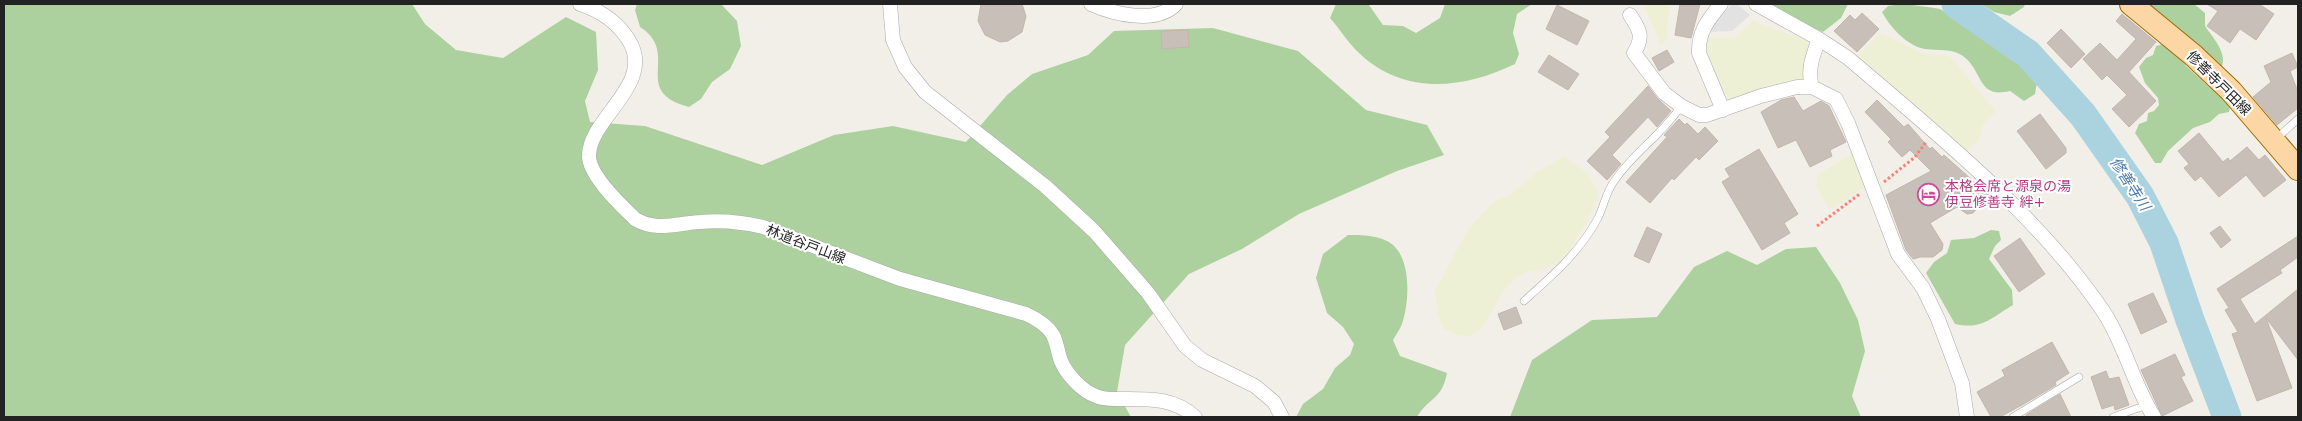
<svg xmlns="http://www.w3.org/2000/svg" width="2302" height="421" viewBox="0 0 2302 421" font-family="'DejaVu Sans','Noto Sans JP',sans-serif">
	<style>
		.farmland { fill: #eef0d5 }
		.forest { fill: #add19e }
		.parking { fill: #e2e2e2 }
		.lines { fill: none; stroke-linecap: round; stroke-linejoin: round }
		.river { stroke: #aad3df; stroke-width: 29 }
		.building { fill: #c7bfb8; stroke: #c4b6ab }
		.lane-casing { stroke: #a9a9a9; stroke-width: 8 }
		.street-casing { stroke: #a9a9a9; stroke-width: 15 }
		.primary-casing { stroke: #a06b00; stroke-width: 24 }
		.path { stroke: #fa8072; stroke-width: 3; stroke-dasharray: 2.5 2.5; stroke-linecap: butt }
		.lane { stroke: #fff; stroke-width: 7 }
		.street { stroke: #fff; stroke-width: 14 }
		.primary { stroke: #fcd6a4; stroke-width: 22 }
		.labels { text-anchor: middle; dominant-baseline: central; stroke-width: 4; stroke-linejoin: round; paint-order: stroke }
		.street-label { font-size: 14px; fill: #222; stroke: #fff }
		.hotel-label { font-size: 14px; fill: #b23c85; stroke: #fff; text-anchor: start }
		.water-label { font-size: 15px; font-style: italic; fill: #4a7aab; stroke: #fff }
	</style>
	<rect width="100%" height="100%" fill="#f2efe9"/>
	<path class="farmland" d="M1644,4H1669L1667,39L1662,45L1660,44Z
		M1753,21L1806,40L1808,44L1806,78L1800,82L1733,100L1729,99L1719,84L1705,50L1706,38H1734Z
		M1880,33L1925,54L1946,55L1952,58L1996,112L1983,125L1979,140L1966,151L1857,57Z
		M1852,154H1856L1868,184L1833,209L1828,207L1816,185L1818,174Z
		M1564,156L1587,173L1599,194L1588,220L1571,248L1559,262L1548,268L1526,272L1517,277L1506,288L1481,329L1470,336L1456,335L1444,329L1438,315L1435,291L1468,229L1495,201L1510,195L1536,173Z"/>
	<path class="forest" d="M4,4H412L425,24L456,50L503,58L566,17L596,32L598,70L585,101L590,122L645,126L762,165L834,135L893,126L966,142L1007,95L1032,74L1088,55L1114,31L1213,28L1298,51L1366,110L1427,125L1444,155L1397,171L1299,214L1242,249L1189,274L1125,345L1117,392L1131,417H4Z
		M637,4H721L737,21L741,46L730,69L712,82L701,99L689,107C629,91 682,54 640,27L635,10Z
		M1336,4L1369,5L1383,25L1403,26L1416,33L1440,18L1445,4H1532L1517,14L1513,33L1519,54L1515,64C1463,89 1404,96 1359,53C1348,43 1340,29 1330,18Z
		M1768,4H1848L1841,18L1823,32L1794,20Z
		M1902,4C1906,4 1937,8 1940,9C1946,12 1950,17 1956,20C1974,28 2000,37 2009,56L2022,61L2037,82L2035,94L2024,101L2010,91C1977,99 1984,72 1963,56C1952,48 1937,51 1925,49C1907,46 1890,27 1882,12L1888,6Z
		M1981,4H2025L2024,7L2010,16L1994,12Z
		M2145,4H2194L2205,13V26C2213,38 2230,55 2220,70Z
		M2163,44L2183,60L2186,66L2230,106L2229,112L2219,114L2210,122L2193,128L2168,151L2161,163H2155L2135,133L2139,124L2147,121L2148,113L2154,111L2159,105L2158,98L2145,83L2139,67L2146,58L2153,55L2156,46Z
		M1991,230L1999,231L2001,240L1995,246L1989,259L2012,290L2013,305C1991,318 1982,330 1955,324L1926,273L1934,262L1947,253L1951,240L1974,238Z
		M1348,235C1360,235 1375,235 1387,241C1412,253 1410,301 1402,324C1400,329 1396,335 1393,340L1400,356L1447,373C1442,400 1429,397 1417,417H1296L1303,404L1323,389L1335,368L1350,355L1354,344L1343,327L1327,313L1316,278L1323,254Z
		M1816,247L1840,283L1858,320L1865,351L1852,396L1861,417H1510L1532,360L1592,320L1657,317L1694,267L1727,251L1757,265L1786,249Z"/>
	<path class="parking" d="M1732,4H1737L1750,15L1732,31L1708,32Z"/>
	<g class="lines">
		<path class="river" d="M1956,4L2028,54L2083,115L2140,196L2164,243L2190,320L2227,417"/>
	</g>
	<path class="building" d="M981,4H1022L1026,16L1022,32L1008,41L1000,42L985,35L978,21Z
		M1680,4H1700L1691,38L1675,35Z
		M2207,4H2259L2274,14L2256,40L2240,29L2230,43L2207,26L2218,11Z
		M1557,5L1589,21L1577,45L1546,29Z
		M1862,13L1879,29L1857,52L1834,31L1850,15L1855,20Z
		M2122,14L2156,42L2129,72L2156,101L2129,127L2112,109L2127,95L2107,75L2102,80L2083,59L2100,43L2117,60L2136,39L2116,21Z
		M2061,29L2085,54L2071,68L2047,43Z
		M1188,30L1189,47L1162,49L1161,31Z
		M1667,50L1674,62L1659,71L1652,58Z
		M2292,53L2298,67L2290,71L2298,92V108L2277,125L2253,97L2271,82L2264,66Z
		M1549,55L1579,74L1568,90L1538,72Z
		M1648,86L1657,98L1671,111L1657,127L1648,117L1612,155L1621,164L1607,180L1587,161L1610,137L1605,132Z
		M1794,97L1803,111L1821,101L1829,106L1846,142L1830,150L1832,156L1810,167L1796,140L1778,148L1761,112L1781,100Z
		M1877,100L1904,127L1908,124L1930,149L1932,147L1942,157L1944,155L1989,195L1973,213L1967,214L1957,207L1930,223L1943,244L1942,250L1933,257H1920L1913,259L1906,250L1886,195L1931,171L1910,150L1902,157L1888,142L1891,139L1865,112Z
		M2040,114L2066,148V153L2046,169L2017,131Z
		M1679,119L1685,125L1687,123L1698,134L1705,127L1718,141L1699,160L1696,157L1674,180L1672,178L1650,203L1626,182L1667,137L1664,135Z
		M2199,133L2223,162L2228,158L2230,161L2247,147L2259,160L2265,155L2286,180L2264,197L2246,175L2219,197L2201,176L2195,181L2184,168L2189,164L2178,151Z
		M1759,149L1798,214L1784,223L1790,233L1762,250L1722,182L1730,177L1725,169Z
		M2220,226L2231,240L2221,248L2210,233Z
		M1647,227L1662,234L1649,263L1634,256Z
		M2298,236V257L2280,270L2282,273L2240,299L2255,324L2298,289V360L2266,318L2292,388L2257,401L2232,334L2238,332L2225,310L2229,308L2217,289Z
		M2020,238L2045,274L2019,292L1994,256Z
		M2153,293L2167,322L2141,334L2128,304Z
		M1516,307L1522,323L1504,330L1498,314Z
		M2052,342L2069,373L2055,382L2056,385L2022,405L2000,417H1991L1977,392L2005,376L2002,370Z
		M2175,354L2185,375L2181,377L2193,401L2162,416L2141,370Z
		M2106,371L2109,379L2119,377L2129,405L2115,410L2114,405L2102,409L2091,377Z
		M2060,394L2071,417H2027L2026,415Z"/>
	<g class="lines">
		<defs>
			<path id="lane" d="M2276,139L2298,119
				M1524,301C1552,276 1580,252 1598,218C1604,206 1606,191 1615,180C1634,152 1663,134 1681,106
				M2013,417L2079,377
				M2113,417L2147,405"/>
			<path id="street" d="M580,4C599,10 617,22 628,39C657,83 590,117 589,155C588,175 622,206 635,219C656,232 678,223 700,222C722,220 742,222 763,227L900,279L1026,314C1037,319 1047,325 1053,335C1057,343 1058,353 1061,361C1067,375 1082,391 1096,396C1104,400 1114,399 1123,399C1150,399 1174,398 1195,417
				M890,4L893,40L905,67L925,92L1045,186L1094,231L1148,293L1185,346L1202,360L1255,386L1274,402L1282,417
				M1091,4C1114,14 1156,25 1176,4
				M1721,4C1708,20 1698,32 1699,53L1723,110
				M1756,4L1819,39L1848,58C1935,132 2039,216 2103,311C2125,344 2133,384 2154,417
				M1630,15C1640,30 1644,37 1634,53L1664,93L1681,106L1699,115H1707L1761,96L1797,87H1812L1836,99L1848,123L1898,254L1923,288L1938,319L1962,383L1967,417
				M1812,87C1807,70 1813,55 1819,39"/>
			<path id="primary" d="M2131,4L2193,55L2231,91L2298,169"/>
		</defs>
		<use href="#lane" class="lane-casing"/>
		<use href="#street" class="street-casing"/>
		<use href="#primary" class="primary-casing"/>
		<path class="path" d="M1884,182L1915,157L1926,142
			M1817,226L1861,193"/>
		<use href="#lane" class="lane"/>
		<use href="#street" class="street"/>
		<use href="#primary" class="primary"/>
	</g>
	<defs>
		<symbol id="hotel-ring" viewBox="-11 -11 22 22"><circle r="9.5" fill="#fff" stroke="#d1479c" stroke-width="1.5"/><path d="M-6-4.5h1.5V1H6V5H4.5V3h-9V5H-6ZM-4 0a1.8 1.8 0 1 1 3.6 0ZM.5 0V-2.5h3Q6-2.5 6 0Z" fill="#d1479c"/></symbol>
	</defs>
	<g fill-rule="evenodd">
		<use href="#hotel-ring" x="1916" y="182" width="25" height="25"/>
	</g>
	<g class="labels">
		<g class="street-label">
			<text transform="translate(2219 83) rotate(45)">修善寺戸田線</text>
			<text transform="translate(806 244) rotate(21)">林道谷戸山線</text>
		</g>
		<g class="hotel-label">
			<text x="1945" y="186">本格会席と源泉の湯<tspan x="1945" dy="16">伊豆修善寺 絆+</tspan></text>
		</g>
		<g class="water-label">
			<text transform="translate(2130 184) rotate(57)">修善寺川</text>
		</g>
	</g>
	<rect width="2302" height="421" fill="none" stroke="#222222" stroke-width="10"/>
</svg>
